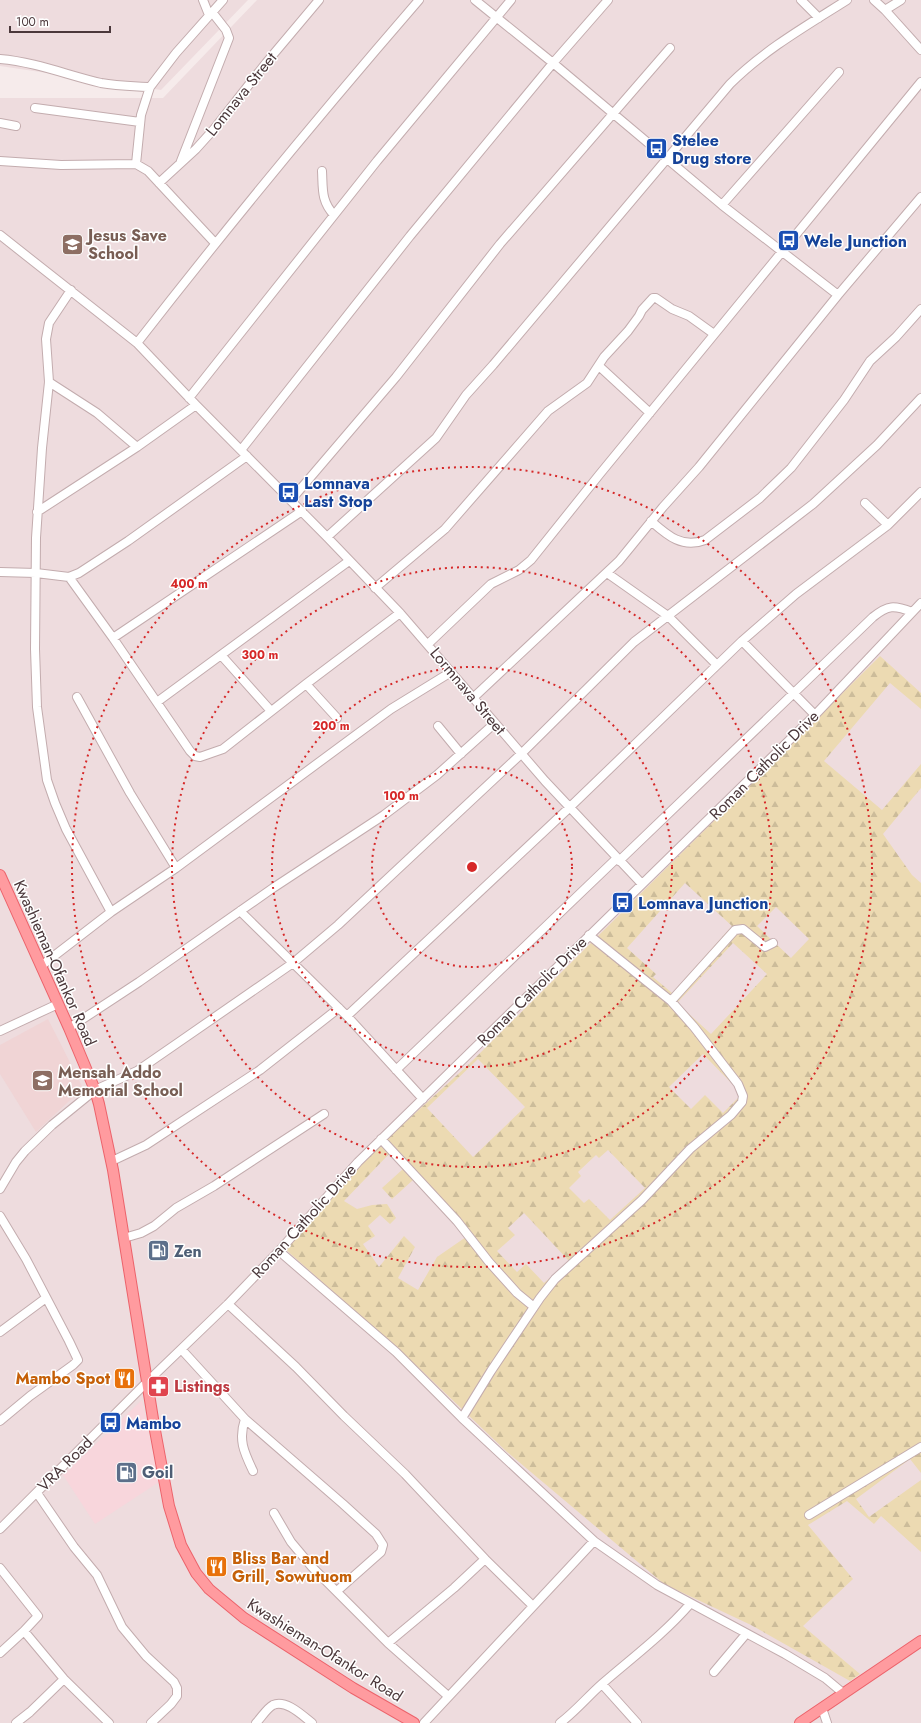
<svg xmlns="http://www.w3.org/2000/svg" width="921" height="1723" viewBox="0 0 921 1723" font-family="Jost,sans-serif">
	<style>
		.residential { fill: #eedcde }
		.commercial { fill: #f8d6dc }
		.education { fill: #f0d4d5 }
		.forest { fill: url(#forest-firs); fill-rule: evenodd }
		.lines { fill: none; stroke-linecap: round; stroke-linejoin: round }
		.minor-casing { stroke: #c3acae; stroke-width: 10 }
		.major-casing { stroke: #ec636b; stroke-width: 12 }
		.minor { stroke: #fff; stroke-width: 8 }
		.major { stroke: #ff9b9f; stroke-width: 10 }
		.ring { fill: none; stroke: #d62828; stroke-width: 2; stroke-dasharray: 2 4 }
		.labels { text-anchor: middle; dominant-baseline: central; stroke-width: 3; stroke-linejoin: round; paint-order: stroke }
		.street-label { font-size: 16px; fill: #4b383b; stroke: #fff }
		.transit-label { font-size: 16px; font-weight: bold; fill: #164399; stroke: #fff; text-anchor: start }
		.education-label { font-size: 16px; font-weight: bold; fill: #785e54; stroke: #fff; text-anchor: start }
		.service-label { font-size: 16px; font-weight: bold; fill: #4e5e75; stroke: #fff; text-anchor: start }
		.food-label { font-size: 16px; font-weight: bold; fill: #c56008; stroke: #fff; text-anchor: end }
		.health-label { font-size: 16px; font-weight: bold; fill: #be3a42; stroke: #fff; text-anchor: start }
		.centre { fill: #d62828; stroke: #fff; stroke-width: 2 }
		.ring-label { font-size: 12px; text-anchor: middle; font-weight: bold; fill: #d62828; stroke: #fff; stroke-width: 3; stroke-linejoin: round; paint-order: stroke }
	</style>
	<defs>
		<pattern id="forest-firs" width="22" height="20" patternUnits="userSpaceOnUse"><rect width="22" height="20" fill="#ecdab2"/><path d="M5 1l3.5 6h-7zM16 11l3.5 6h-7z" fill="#ccbc9a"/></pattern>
	</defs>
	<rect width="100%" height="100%" fill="#f6ebeb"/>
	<path class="residential" d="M0,0H248L161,90L0,66Z
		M257,0H921V1723H0V98H163Z"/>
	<path class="commercial" d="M142,1400L159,1482L95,1524L63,1475Z"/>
	<path class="education" d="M48,1019L83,1088L36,1132L0,1074V1045Z"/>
	<path class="forest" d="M880,656L921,693V709L890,683L824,761L882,810L921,764V788L883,834L912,875L921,883V1473L910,1459L856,1499L869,1517L921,1480V1552L881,1516L874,1524L847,1501L808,1525L853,1579L803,1626L860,1674L850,1681L751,1625L664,1584L507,1452L420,1369L284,1248L379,1146L467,1066ZM685,883L732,926L672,993L653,977L656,974L627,948ZM776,907L809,939L791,958L757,926ZM733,943L767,974L711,1034L677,1003ZM703,1054L742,1094L723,1113L705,1095L691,1109L669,1087ZM478,1059L525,1107L473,1157L427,1108ZM608,1150L645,1188L610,1220L589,1199L584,1203L569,1188L581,1176L578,1172L596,1155L599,1158ZM389,1154L403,1169L382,1188L392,1199L413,1180L466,1237L437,1257L418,1290L398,1278L415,1247L404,1236L379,1267L363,1244L375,1236L368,1226L380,1215L390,1224L396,1218L387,1204L372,1205L357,1209L344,1201ZM524,1213L569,1261L544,1283L526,1264L517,1272L497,1251L515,1235L508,1228Z"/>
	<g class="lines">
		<defs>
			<path id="minor" d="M203,0L209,15
				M475,0L553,63L722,205L838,295
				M801,0L819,18
				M874,0L885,10L921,50
				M885,10L901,0
				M0,59C35,62 67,75 101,83C117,86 133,86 150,87
				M35,108L140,122
				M0,123L16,126
				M0,161L61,165L136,164L148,171L215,243
				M181,161L229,38L226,30L212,12
				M136,164L141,115L150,87L176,53L223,0
				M322,171C323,189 321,201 334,215
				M159,183L196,149L214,129L266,63L319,0
				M722,205L839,72
				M0,235L137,343L196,405L327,537L400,613L545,781L642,884
				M71,290L49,323L46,339L49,382L42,448L36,538L35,649L37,707L47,780L55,803L66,829L111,912
				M137,343C228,226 322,112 419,0
				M599,366L650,413
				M49,382L97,413L137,447
				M189,398L377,161L511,0
				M241,450L410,236L553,63L608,0
				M291,500L396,377L500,244L670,48
				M865,503L888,525
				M37,512L137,447L196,405
				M651,521C667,535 682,549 705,540L760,498L791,468L844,400L870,361L896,337L921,309
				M327,537L436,438L466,395L493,365L730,84C764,50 806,26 847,0
				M0,572L36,573L69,577L79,573L128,541L247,456
				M607,573L668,616L717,665
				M69,577L113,638L190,751L195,756L200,757L223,749L306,684L400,613
				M375,588L445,529L548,411L587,383L604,357L628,331L639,316L642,310L653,298H656L672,309L689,316L714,334
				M113,638L302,511
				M742,641L815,715
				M428,644L491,584L519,570L531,560L599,475L921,82
				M221,655L271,711
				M306,684L337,718
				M77,697L130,793L176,868
				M473,698L619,561L663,507L699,467L838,295L921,197
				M157,702L349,561
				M438,726L461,754
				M619,861L873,617C888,605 894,605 912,612
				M240,911L347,1016L423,1099
				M41,966L111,912L176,868L391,709L451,672
				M671,1001L735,930L743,929L765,947L773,943
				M347,1016L569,808L742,641L796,594L888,525L921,492
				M69,1028L139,982L273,888L384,815L437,775L495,723
				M0,1031L58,1004
				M396,1070L616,859
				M381,1139L457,1221L489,1262L517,1293L534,1307
				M112,1161L146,1145L260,1070L339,1008
				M0,1189L16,1162L25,1151L52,1125L95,1090L137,1071L179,1042L293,963L338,925L521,754L634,642L813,504L877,445L921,398
				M0,1216L26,1259L69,1341L78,1360L73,1365L30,1396L0,1421
				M124,1238L141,1233L154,1226L176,1208L214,1186L324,1114
				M279,1251L396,1352L462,1418L594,1541L657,1585L785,1654L825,1678L843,1693
				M228,1304L296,1367L344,1416L405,1474L485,1559L533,1606
				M0,1332L46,1298
				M182,1350L245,1419L343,1504L376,1534L383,1545L381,1552L337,1591
				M462,1418L491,1371L540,1298L555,1279L642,1200L690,1149L731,1115L742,1102L743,1096L738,1084L694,1027L671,1001L589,935
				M245,1419C238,1440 244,1452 253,1471
				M37,1493L74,1547L97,1575L122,1627L146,1656L174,1682L177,1688V1696L171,1704L151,1723
				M274,1513L291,1542L312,1567L388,1643L448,1696
				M809,1515L921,1447
				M0,1529L147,1382L228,1304L279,1251L358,1162L815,715L921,603
				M0,1568L38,1616L24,1631L0,1653
				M24,1631L64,1679L109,1723
				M388,1643L454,1588L485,1559
				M714,1672L746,1634
				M602,1684L637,1723
				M822,1708L827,1723
				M16,1723L30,1712L64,1679
				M256,1723C261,1718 267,1708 273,1705C286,1699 303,1716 312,1723
				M424,1723L594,1541
				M560,1723C576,1711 588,1696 603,1683C633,1657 664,1634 690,1604"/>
			<path id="major" d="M0,875L69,1028L95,1090L99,1104L113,1170L154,1425L169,1506L181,1545L196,1573L209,1589L244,1618L353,1688L414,1723
				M800,1723L921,1641"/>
		</defs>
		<use href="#minor" class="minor-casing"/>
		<use href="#major" class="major-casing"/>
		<use href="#minor" class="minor"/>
		<use href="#major" class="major"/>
	</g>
	<g class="ring">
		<circle cx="472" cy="867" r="100"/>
		<circle cx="472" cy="867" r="200"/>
		<circle cx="472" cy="867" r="300"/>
		<circle cx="472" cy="867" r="400"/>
	</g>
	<defs>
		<symbol id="bus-square" viewBox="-11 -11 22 22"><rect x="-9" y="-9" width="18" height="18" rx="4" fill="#1a4fb4" stroke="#fff"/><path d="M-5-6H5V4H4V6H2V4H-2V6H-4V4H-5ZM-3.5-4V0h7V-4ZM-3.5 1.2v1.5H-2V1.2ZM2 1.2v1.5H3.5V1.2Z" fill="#fff"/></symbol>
		<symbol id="school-square" viewBox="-11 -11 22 22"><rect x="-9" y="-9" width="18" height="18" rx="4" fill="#8d6e63" stroke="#fff"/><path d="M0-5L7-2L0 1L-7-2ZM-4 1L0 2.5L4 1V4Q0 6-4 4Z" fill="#fff"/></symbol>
		<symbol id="fuel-square" viewBox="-11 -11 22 22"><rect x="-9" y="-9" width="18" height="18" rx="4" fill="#5c6f8a" stroke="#fff"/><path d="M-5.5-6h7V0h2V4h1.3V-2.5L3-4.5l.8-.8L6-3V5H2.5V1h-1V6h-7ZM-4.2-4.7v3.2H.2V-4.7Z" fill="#fff"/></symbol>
		<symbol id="restaurant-square" viewBox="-11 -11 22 22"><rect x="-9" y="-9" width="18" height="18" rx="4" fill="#e8710a" stroke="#fff"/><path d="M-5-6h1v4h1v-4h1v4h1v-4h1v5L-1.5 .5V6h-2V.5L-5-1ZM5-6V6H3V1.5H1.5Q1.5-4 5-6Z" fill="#fff"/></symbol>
		<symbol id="pharmacy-square" viewBox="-11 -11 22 22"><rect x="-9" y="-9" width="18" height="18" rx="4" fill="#e0444e" stroke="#fff"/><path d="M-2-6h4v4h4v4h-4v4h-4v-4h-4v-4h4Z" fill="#fff"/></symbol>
	</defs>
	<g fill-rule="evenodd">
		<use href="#bus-square" x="644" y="136" width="25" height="25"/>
		<use href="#bus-square" x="776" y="228" width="25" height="25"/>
		<use href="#school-square" x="60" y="232" width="25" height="25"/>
		<use href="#bus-square" x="276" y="480" width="25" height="25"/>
		<use href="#bus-square" x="610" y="890" width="25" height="25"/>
		<use href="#school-square" x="30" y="1068" width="25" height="25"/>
		<use href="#fuel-square" x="146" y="1238" width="25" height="25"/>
		<use href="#restaurant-square" x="112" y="1366" width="25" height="25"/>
		<use href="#pharmacy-square" x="146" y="1374" width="25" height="25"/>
		<use href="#bus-square" x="98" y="1410" width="25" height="25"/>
		<use href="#fuel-square" x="114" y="1460" width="25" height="25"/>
		<use href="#restaurant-square" x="204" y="1554" width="25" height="25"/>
	</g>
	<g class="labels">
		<g class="street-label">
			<text transform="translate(241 94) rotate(-51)">Lomnava Street</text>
			<text transform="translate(468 691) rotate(50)">Lormnava Street</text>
			<text transform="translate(764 765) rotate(-45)">Roman Catholic Drive</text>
			<text transform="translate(55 963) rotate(66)">Kwashieman-Ofankor Road</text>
			<text transform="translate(532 991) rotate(-45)">Roman Catholic Drive</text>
			<text transform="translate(304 1221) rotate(-48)">Roman Catholic Drive</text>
			<text transform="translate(65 1464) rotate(-45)">VRA Road</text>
			<text transform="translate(325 1650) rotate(32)">Kwashieman-Ofankor Road</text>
		</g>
		<g class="transit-label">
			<text x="672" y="140">Stelee<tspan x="672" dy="18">Drug store</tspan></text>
			<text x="804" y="241">Wele Junction</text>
			<text x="304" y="483">Lomnava<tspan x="304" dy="18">Last Stop</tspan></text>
			<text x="638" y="903">Lomnava Junction</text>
			<text x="126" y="1423">Mambo</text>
		</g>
		<g class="education-label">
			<text x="88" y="235">Jesus Save<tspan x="88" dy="18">School</tspan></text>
			<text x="58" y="1072">Mensah Addo<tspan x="58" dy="18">Memorial School</tspan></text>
		</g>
		<g class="service-label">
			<text x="174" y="1251">Zen</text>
			<text x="142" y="1472">Goil</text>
		</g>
		<g class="food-label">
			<text x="110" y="1378">Mambo Spot</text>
			<text x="232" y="1558" text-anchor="start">Bliss Bar and<tspan x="232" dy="18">Grill, Sowutuom</tspan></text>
		</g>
		<g class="health-label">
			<text x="174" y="1386">Listings</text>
		</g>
	</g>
	<circle cx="472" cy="867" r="6" class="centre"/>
	<g class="ring-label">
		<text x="189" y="588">400 m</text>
		<text x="260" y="659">300 m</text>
		<text x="331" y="730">200 m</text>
		<text x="401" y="800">100 m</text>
	</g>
	<path d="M10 26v6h100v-6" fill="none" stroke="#4b383b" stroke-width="2"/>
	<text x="16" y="26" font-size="12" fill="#4b383b" stroke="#ffffff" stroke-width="3" paint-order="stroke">100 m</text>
</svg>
